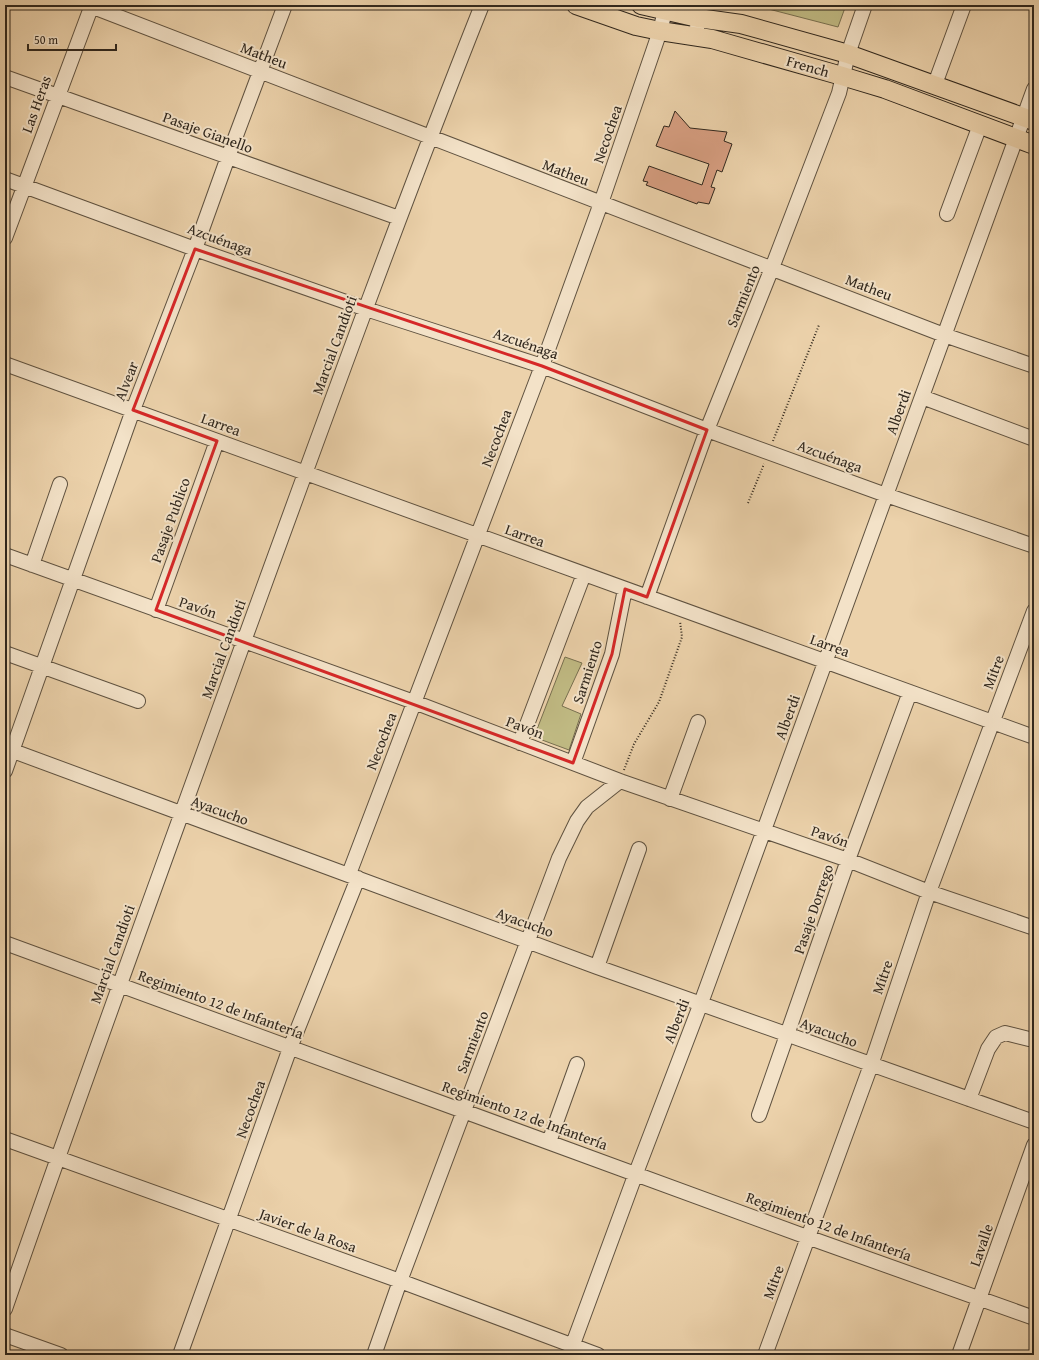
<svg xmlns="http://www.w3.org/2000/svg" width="1039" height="1360" viewBox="0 0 1039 1360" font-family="'Gentium Book Plus',serif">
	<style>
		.green { fill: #c0ba83; stroke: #787050 }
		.building { fill: #d79e81; stroke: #30271d }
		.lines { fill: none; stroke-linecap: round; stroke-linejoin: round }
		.minor-casing { stroke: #5f5240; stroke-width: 16 }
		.major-casing { stroke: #30271d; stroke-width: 20 }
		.path { stroke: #30271d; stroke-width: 2; stroke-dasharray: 1 2; stroke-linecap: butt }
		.minor { stroke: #f3e2c8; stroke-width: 14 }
		.major { stroke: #ecd2ab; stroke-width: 18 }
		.marked { fill: none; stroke: #d62828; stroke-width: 3; stroke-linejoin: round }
		.labels { text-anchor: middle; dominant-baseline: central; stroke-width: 4; stroke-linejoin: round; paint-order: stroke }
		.street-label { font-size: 15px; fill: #30271d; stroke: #f3e2c8 }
	</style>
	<rect width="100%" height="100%" fill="#ecd2ab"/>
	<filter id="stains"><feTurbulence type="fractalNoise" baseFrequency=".005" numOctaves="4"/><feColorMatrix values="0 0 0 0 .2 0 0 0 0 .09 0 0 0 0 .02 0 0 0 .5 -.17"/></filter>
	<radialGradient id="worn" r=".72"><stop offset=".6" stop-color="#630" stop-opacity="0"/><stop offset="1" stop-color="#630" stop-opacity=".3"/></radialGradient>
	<path class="green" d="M753,5H846L838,27Z
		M565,657L582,663L562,706L581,714L569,750L534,737Z"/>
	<path class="building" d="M675,111L690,128L727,132L724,141L732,144L722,172L717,170L711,187L715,188L709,204L698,202L697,204L646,185L648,182L643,181L649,166L702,185L709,164L656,146L664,126L669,127Z"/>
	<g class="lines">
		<defs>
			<path id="minor" d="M88,5L944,335L1034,366
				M697,28L700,5
				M5,77L399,218
				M935,84L964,5
				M5,179L195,249L366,309L542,366L707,430L886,495L1034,546
				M947,214L980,125
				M5,238L92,5
				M5,364L1034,737
				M922,397L1034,439
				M5,555L414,702L620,781L848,860L929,892L1034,928
				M32,565L60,484
				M647,597L707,430L772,268L839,93L848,54L865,5
				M156,610L217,441
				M5,653L138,701
				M520,743L584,574
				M5,748L597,967L1034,1122
				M573,763L612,654L625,589
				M5,771L133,410L195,249L228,157L285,5
				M670,799L698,722
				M349,874L542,366L601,203L660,31L665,11
				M5,943L807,1237L1034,1318
				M597,967L639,849
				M969,1099L988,1049L996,1037L1005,1033L1029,1039
				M759,1115L848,860L910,692
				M5,1139L400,1281L598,1355
				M549,1142L577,1064
				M5,1309C81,1089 161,871 240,652C319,435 397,219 482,5
				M5,1335L61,1355
				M180,1355L290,1048L358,878
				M374,1355L400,1281L559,858L577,821L587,807L620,781
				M569,1355L636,1173L701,1003L1034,89
				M765,1355L871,1065L929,892L1034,611
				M959,1355L1034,1145"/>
			<path id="major" d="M576,5L636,26L660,31L712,39L842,76L885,89L1034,145
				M641,5L698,18L741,24L848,54L1034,121"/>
		</defs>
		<use href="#minor" class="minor-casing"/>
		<use href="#major" class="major-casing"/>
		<path class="path" d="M773,441L819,325
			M748,503L764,464
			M624,770L634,744L659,702L682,637L680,621"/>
		<use href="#minor" class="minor"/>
		<use href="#major" class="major"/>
	</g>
	<path class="marked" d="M195,249L542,366L707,430L647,597L625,589L612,654L573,763L156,610L217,441L133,410Z"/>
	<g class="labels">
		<g class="street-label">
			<text transform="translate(264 55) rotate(21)">Matheu</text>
			<text transform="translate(808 66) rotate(16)">French</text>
			<text transform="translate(36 104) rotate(-70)">Las Heras</text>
			<text transform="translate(208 132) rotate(20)">Pasaje Gianello</text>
			<text transform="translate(607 134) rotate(-71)">Necochea</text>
			<text transform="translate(566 172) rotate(21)">Matheu</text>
			<text transform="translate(220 239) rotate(20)">Azcuénaga</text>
			<text transform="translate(869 287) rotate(21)">Matheu</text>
			<text transform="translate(743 296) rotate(-68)">Sarmiento</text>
			<text transform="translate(526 343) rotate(19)">Azcuénaga</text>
			<text transform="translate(334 345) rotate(-70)">Marcial Candioti</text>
			<text transform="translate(126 381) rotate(-69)">Alvear</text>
			<text transform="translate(898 412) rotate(-70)">Alberdi</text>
			<text transform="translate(221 424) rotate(20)">Larrea</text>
			<text transform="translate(496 438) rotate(-69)">Necochea</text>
			<text transform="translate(830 456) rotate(20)">Azcuénaga</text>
			<text transform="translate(170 520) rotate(-70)">Pasaje Publico</text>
			<text transform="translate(525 535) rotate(20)">Larrea</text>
			<text transform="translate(198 607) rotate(19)">Pavón</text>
			<text transform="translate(830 645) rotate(20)">Larrea</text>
			<text transform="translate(223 649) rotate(-70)">Marcial Candioti</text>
			<text transform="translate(587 672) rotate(-72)">Sarmiento</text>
			<text transform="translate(993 672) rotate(-69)">Mitre</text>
			<text transform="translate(787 717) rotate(-70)">Alberdi</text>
			<text transform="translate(525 727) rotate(21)">Pavón</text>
			<text transform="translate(381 741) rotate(-69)">Necochea</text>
			<text transform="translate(220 810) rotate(20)">Ayacucho</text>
			<text transform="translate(830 836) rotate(19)">Pavón</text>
			<text transform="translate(813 909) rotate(-71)">Pasaje Dorrego</text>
			<text transform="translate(525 922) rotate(20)">Ayacucho</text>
			<text transform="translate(112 954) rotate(-70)">Marcial Candioti</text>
			<text transform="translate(882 977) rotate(-71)">Mitre</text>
			<text transform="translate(221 1004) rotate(20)">Regimiento 12 de Infantería</text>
			<text transform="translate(676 1021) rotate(-69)">Alberdi</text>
			<text transform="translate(829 1032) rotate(20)">Ayacucho</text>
			<text transform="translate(472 1042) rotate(-69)">Sarmiento</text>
			<text transform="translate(250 1109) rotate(-70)">Necochea</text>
			<text transform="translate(525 1115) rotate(20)">Regimiento 12 de Infantería</text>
			<text transform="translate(829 1226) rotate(20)">Regimiento 12 de Infantería</text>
			<text transform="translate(308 1230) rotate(20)">Javier de la Rosa</text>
			<text transform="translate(981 1245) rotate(-71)">Lavalle</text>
			<text transform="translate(773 1282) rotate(-70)">Mitre</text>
		</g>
	</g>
	<rect width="1039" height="1360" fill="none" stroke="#ecd2ab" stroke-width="20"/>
	<rect x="6" y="6" width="1027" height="1348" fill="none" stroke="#30271d" stroke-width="2"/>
	<rect x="10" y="10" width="1019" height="1340" fill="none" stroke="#30271d"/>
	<path d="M28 44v6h88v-6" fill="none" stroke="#30271d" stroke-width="2"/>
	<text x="34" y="44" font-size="12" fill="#30271d" stroke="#f3e2c8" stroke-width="3" paint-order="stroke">50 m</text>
	<rect width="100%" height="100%" filter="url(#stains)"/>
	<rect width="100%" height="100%" fill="url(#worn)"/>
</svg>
